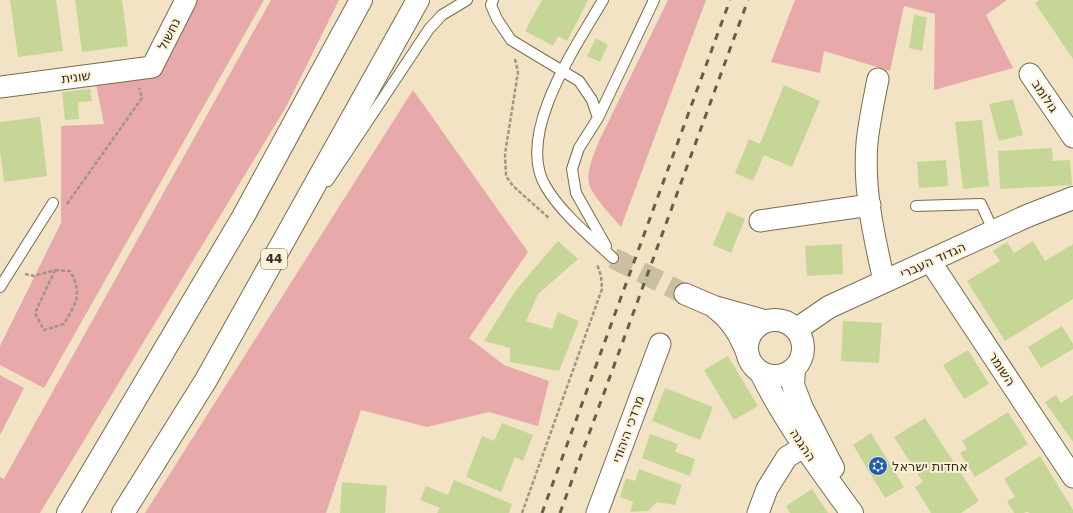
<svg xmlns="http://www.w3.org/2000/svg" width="1073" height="513" viewBox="0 0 1073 513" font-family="'DejaVu Sans','Noto Sans Hebrew',sans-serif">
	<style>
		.green { fill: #e7a9aa }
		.building { fill: #c6d697 }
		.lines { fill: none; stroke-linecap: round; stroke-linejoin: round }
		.street-tunnel { stroke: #ccbea3; stroke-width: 21; stroke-dasharray: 21 10; stroke-linecap: butt }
		.lane-casing { stroke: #796b4f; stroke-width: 12 }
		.street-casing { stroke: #796b4f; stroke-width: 23 }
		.secondary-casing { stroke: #796b4f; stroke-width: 24 }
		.highway-casing { stroke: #796b4f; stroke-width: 24 }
		.path { stroke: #a1967f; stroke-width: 2.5; stroke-dasharray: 4 2; stroke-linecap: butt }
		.lane { stroke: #fff; stroke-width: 10 }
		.street { stroke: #fff; stroke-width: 21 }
		.secondary { stroke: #fff; stroke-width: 22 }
		.highway { stroke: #fff; stroke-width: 22 }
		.rail { stroke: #665e4c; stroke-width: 3; stroke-dasharray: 7 7; stroke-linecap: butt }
		.labels { text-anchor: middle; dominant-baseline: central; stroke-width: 4; stroke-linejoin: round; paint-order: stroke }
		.shield { fill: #fdf1d7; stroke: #6f6757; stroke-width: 1 }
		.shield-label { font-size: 12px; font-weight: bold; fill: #322c20 }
		.street-label { font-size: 13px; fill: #322c20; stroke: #fdf1d7 }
		.poi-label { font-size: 13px; fill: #322c20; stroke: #fdf1d7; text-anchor: start }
	</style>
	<rect width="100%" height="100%" fill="#f2e3c4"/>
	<path class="green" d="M193,0H264L44,388L0,365V346L61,223V126L104,124L96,84L155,78Z
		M271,0H339L286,107L40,513H0V477L4,479Z
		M668,0H706L621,227C612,216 593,197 589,184C586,171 594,154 599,141Z
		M795,0H1007L986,15L1013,68L934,90L935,14L904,6L890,71L824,51L820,73L771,62Z
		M413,90L528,252L469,338L504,365L549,381L538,426L489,412L427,427L361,410L326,513H145Z
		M0,375L24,388L0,435Z"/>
	<path class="building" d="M10,0H56L63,51L18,57Z
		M75,0H122L128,46L82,52Z
		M542,0H588L567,41L558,36L553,46L525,31Z
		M1039,0H1073V59L1035,3Z
		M914,15L927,17L922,51L909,48Z
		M596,38L608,45L600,62L587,56Z
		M784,85L820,101L792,167L764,155L753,181L735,173L749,139L760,144Z
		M90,89L92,101L78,102L79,119L65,120L62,92Z
		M1013,99L1023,135L999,141L989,104Z
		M40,117L47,176L4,182L0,150V122Z
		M982,120L989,186L963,189L955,122Z
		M1052,148L1053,161L1070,160L1072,185L1000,189L998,151Z
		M946,160L948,186L919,188L917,162Z
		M727,211L745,219L731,253L713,245Z
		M558,241L578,259L538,294L526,321L552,329L558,312L579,321L559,371L510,362V348L484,341L516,290Z
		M1033,241L1045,261L1073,244V299L1005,341L967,281L1000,261L993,251L1007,242L1014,253Z
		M842,244L843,274L807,276L805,246Z
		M843,321L882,323L879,363L841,361Z
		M1062,326L1073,344V349L1041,368L1028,347Z
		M968,350L989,384L964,399L943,365Z
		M728,356L758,406L734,420L704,370Z
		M665,388L713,407L700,440L652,421Z
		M1056,395L1061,403L1073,395V442L1045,402Z
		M1008,412L1028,444L975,477L960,453L967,449L962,441Z
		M925,418L979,501L961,513H931L915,487L923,482L894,437Z
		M502,423L533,435L523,461L515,457L501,492L466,477L482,436L494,441Z
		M871,433L904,487L885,498L853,445Z
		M650,434L678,444L675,452L695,459L690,476L642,458Z
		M1040,456L1073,510V513H1029L1028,511L1024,513H1014L1007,501L1015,497L1004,479Z
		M639,469L682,485L675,505L657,502L648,511L630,512L633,502L620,497L626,478L635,481Z
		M454,480L512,504L509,513H437L440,508L420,500L426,486L448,495Z
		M342,482L387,486L385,513H340Z
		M812,489L828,513H790L786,506Z"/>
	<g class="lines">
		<path class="street-tunnel" d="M613,258L685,294"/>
		<defs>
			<path id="lane" d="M493,0L491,5L497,19L511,40L579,81L592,100L598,118
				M603,0C577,45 514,135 546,187C562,214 590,236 613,258
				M328,181L429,29L442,15L467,0
				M916,206L981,204L994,232
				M606,246L576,193L572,169L579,148L598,118L654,0
				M0,287L53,203"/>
			<path id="street" d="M1030,74L1073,137
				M878,79C874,100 869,122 867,143C863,189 874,236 884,281
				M0,87L152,67L186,0
				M760,221L870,205
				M930,261L1073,477
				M685,294L713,306L766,321
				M715,308C733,322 739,334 748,355
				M597,513L660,344
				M758,513L767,489L787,457L817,439"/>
			<path id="secondary" d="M747 348a28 28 0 1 1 56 0a28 28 0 1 1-56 0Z
				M797,329L829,307L1027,216L1073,198
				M794,370L793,385L802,408L833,468
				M761,373C786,423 819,468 852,513"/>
			<path id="highway" d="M68,513L243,217L361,0
				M123,513L206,380L418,0"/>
		</defs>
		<use href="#lane" class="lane-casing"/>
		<use href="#street" class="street-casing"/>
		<use href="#secondary" class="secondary-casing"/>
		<use href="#highway" class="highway-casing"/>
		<path class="path" d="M515,59L518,72L505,154L506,176L513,186L549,218
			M67,204L142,98L139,88
			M55,270L70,271C83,294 76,303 64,324L44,330L35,313Z
			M25,274L34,276L55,270
			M522,513L602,289L601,276L597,264"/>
		<use href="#lane" class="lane"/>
		<use href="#street" class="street"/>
		<use href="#secondary" class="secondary"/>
		<use href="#highway" class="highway"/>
		<path class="rail" d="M542,513L730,0
			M560,513L748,0"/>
	</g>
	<defs>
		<symbol id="synagogue-disc" viewBox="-11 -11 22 22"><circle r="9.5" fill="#215daf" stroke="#fdf1d7"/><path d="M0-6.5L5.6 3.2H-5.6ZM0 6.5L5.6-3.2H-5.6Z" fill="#fff"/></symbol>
	</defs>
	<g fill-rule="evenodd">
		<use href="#synagogue-disc" x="867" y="455" width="22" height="22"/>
	</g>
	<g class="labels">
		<rect class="shield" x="261" y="249" width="26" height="20" rx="3"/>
		<g class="shield-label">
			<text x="274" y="259">44</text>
		</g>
		<g class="street-label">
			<text transform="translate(169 34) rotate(-63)">נחשול</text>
			<text transform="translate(76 77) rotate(-7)">שונית</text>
			<text transform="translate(1045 96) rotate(56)">גולומב</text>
			<text transform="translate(933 260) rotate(-24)">הגדוד העברי</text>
			<text transform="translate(1002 369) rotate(57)">השומר</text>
			<text transform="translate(628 429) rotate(-70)">מרדכי היהודי</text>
			<text transform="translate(803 445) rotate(56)">ההגנה</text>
		</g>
		<g class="poi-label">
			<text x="892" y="466">אחדות ישראל</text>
		</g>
	</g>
</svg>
